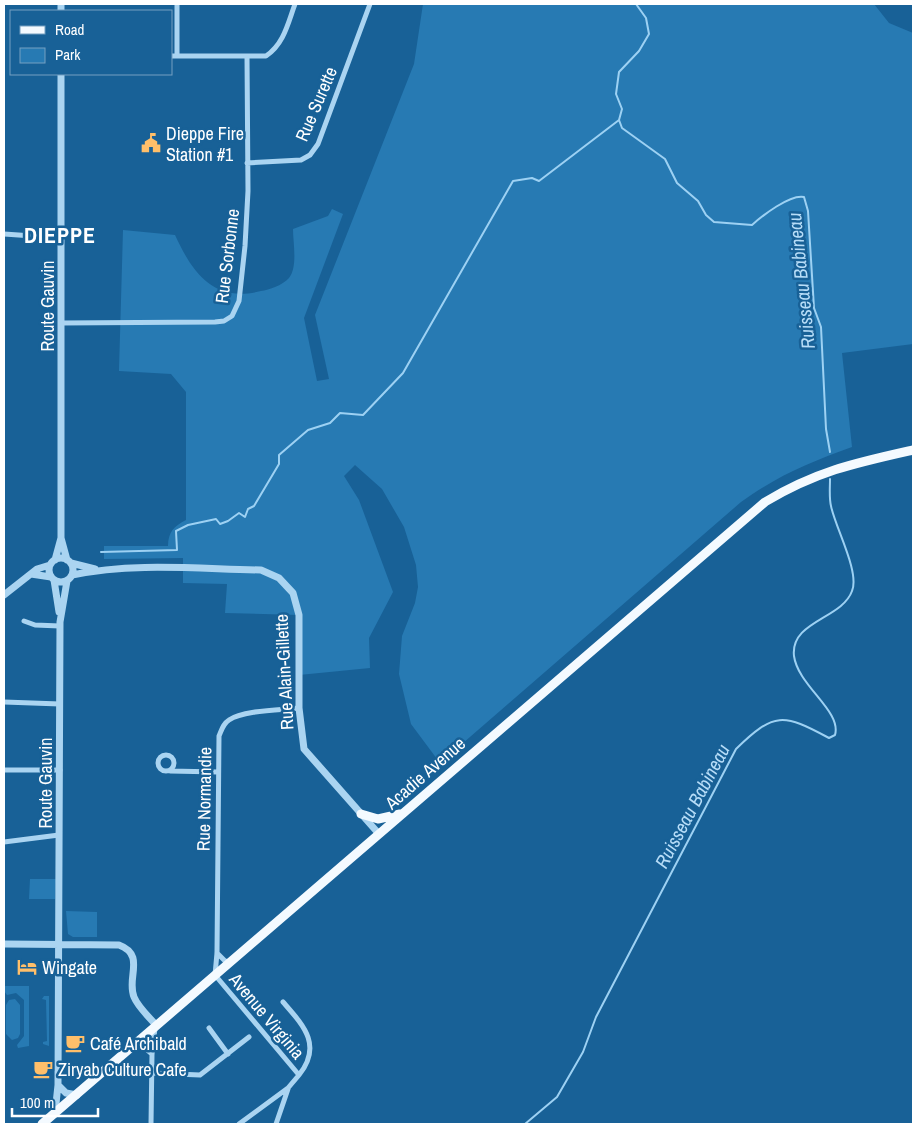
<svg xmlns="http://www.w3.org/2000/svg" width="917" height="1128" viewBox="0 0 917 1128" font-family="'Archivo Narrow',sans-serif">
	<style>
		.green { fill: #277ab3 }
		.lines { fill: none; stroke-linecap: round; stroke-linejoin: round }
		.stream { stroke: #9dd1f3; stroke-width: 2 }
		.minor { stroke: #aad4f1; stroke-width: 5 }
		.tertiary { stroke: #aad4f1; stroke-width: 7 }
		.primary { stroke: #f4faff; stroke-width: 9 }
		.labels { text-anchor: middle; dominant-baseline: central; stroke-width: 5; stroke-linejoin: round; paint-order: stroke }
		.street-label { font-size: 18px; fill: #fff; stroke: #186197 }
		.poi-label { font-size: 18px; fill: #fff; stroke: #186197; text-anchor: start }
		.water-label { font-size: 19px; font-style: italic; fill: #b7ddf8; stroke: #186197 }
		.district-label { font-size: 22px; font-weight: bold; letter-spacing: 1px; fill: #fff; stroke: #186197 }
	</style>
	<rect width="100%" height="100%" fill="#186197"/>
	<path class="green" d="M423,4H874L889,23L913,33V344L842,353L852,447C810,462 777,476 741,502L440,763L411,724L399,674L402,636L415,603L418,587L416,565L404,527L382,489L355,465L344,476L359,500L393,592L369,638L370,668L299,675V615L225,613L227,584L183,583V558L104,559V546H168C168,532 174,526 186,520V392L171,374L119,371L123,230L175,235C193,274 214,303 261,291C269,290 283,285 289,278C298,266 293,243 293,229L328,216L332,209L343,214L304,318L317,381L329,379L315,315L414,64Z
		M30,879H56L55,899H29Z
		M66,911L97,912V937H73L68,934Z
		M4,986H29V1046L18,1048L17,1045L24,1036V1000L16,993L7,995L4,991Z
		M44,996H49V1046L43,1044V1042L47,1041L46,1000L42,999Z
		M15,999L20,1005V1034L18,1038L12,1040L6,1034V1005L9,1000Z"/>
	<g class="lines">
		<path class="stream" d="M619,120L622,128L665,159L677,183L698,201L706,215L714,222L752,225C762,216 790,194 804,197L808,211L814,308L821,327L826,429L830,452
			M101,552L177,550L176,531L188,525L216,519L220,524L228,521L239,513L245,517L248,509L254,506L279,464V455L308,430L330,423L340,413L363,415L403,373L513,181L532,178L539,181L619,120L622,109L616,94L619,72L639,51L649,34L646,18L636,4
			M525,1124L557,1097L583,1052L596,1017L736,749C774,712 783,713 829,738L835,735C842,711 798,686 794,656C790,621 842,619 852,591C860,572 835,527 831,506C829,498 830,488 830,479"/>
		<path class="minor" d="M171,56H266C284,44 288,23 295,4
			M177,56V4
			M247,163L301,160L310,155L318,144L370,4
			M4,234L62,238
			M61,323L215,322L224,321L232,316L239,301L245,246L248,191L247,56
			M24,621L35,625L60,626
			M4,702L60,704
			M158 763a8 8 0 1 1 16 0a8 8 0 1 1-16 0Z
			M4,770H60
			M170,771L218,772
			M4,842L59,835
			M217,953L225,961L230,962
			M283,1002C303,1025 323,1045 299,1075
			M209,1028L228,1054
			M133,1045L145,1048L152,1054
			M152,1073L200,1075L249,1037
			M151,1124L152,1054L155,1028
			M239,1124L288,1088L299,1075L215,975L217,953L219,736C222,729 223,724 229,720C243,710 282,710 299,708
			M276,1124L288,1089"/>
		<path class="tertiary" d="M61,4V11
			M61,538L67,560
			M49 570a12 12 0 1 1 24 0a12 12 0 1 1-24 0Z
			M55,560L61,538V74
			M71,563L95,569
			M31,574L51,577
			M72,575C134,562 199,569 261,570L279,578L293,593L299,615V708L304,749L379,834
			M54,580L59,612
			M4,595L37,569L50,565
			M4,944L119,945C146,955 126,978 134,997C138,1007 149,1017 156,1025
			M59,1086L66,1093L77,1095
			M55,1113L58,1085L60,622L67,581"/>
		<path class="primary" d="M361,814L378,819L400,814
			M42,1124L765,502C817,471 855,463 913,450"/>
	</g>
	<defs>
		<symbol id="civic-bare" viewBox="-9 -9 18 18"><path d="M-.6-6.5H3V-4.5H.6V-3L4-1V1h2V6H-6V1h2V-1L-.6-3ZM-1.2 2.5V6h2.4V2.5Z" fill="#ffbf6a" stroke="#186197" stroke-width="2.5" paint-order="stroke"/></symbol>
		<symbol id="hotel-bare" viewBox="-9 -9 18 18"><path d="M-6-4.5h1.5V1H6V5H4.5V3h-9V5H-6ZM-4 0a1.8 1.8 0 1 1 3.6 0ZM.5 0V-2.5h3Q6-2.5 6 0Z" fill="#ffbf6a" stroke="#186197" stroke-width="2.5" paint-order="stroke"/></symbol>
		<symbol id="cafe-bare" viewBox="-9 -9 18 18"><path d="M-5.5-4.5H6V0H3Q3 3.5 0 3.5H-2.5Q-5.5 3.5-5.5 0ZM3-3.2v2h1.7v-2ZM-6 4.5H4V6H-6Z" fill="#ffbf6a" stroke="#186197" stroke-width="2.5" paint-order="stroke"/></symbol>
	</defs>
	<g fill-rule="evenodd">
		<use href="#civic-bare" x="137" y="129" width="28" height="28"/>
		<use href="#hotel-bare" x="13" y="953" width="28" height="28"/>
		<use href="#cafe-bare" x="61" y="1029" width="28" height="28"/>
		<use href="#cafe-bare" x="29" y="1055" width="28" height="28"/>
	</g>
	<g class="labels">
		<g class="street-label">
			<text transform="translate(316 104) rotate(-67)">Rue Surette</text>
			<text transform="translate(227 256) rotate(-83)">Rue Sorbonne</text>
			<text transform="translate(47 306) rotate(-90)">Route Gauvin</text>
			<text transform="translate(284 672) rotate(-93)">Rue Alain-Gillette</text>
			<text transform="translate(425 773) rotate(-41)">Acadie Avenue</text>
			<text transform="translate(45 783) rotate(-90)">Route Gauvin</text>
			<text transform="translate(204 799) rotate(-89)">Rue Normandie</text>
			<text transform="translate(267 1016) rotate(50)">Avenue Virginia</text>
		</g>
		<g class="poi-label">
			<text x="166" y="133">Dieppe Fire<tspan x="166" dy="21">Station #1</tspan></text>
			<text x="42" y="967">Wingate</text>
			<text x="90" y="1043">Café Archibald</text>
			<text x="58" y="1069">Ziryab Culture Cafe</text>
		</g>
		<g class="water-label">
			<text transform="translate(801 281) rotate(-96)">Ruisseau Babineau</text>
			<text transform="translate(692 806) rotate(-62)">Ruisseau Babineau</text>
		</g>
		<g class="district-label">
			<text x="60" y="235">DIEPPE</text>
		</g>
	</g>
	<rect width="917" height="1128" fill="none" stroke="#ffffff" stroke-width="10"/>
	<rect x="10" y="10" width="162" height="65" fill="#186197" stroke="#74a0c1"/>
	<rect x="20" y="26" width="25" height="8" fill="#f4faff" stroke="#74a0c1"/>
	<text x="55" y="35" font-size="15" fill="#ffffff">Road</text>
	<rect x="20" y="48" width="25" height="15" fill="#277ab3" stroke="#74a0c1"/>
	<text x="55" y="60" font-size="15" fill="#ffffff">Park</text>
	<path d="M12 1108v8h86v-8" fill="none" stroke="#ffffff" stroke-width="2.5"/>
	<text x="20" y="1108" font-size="15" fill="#ffffff" stroke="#186197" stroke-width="4" paint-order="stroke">100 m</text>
</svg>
